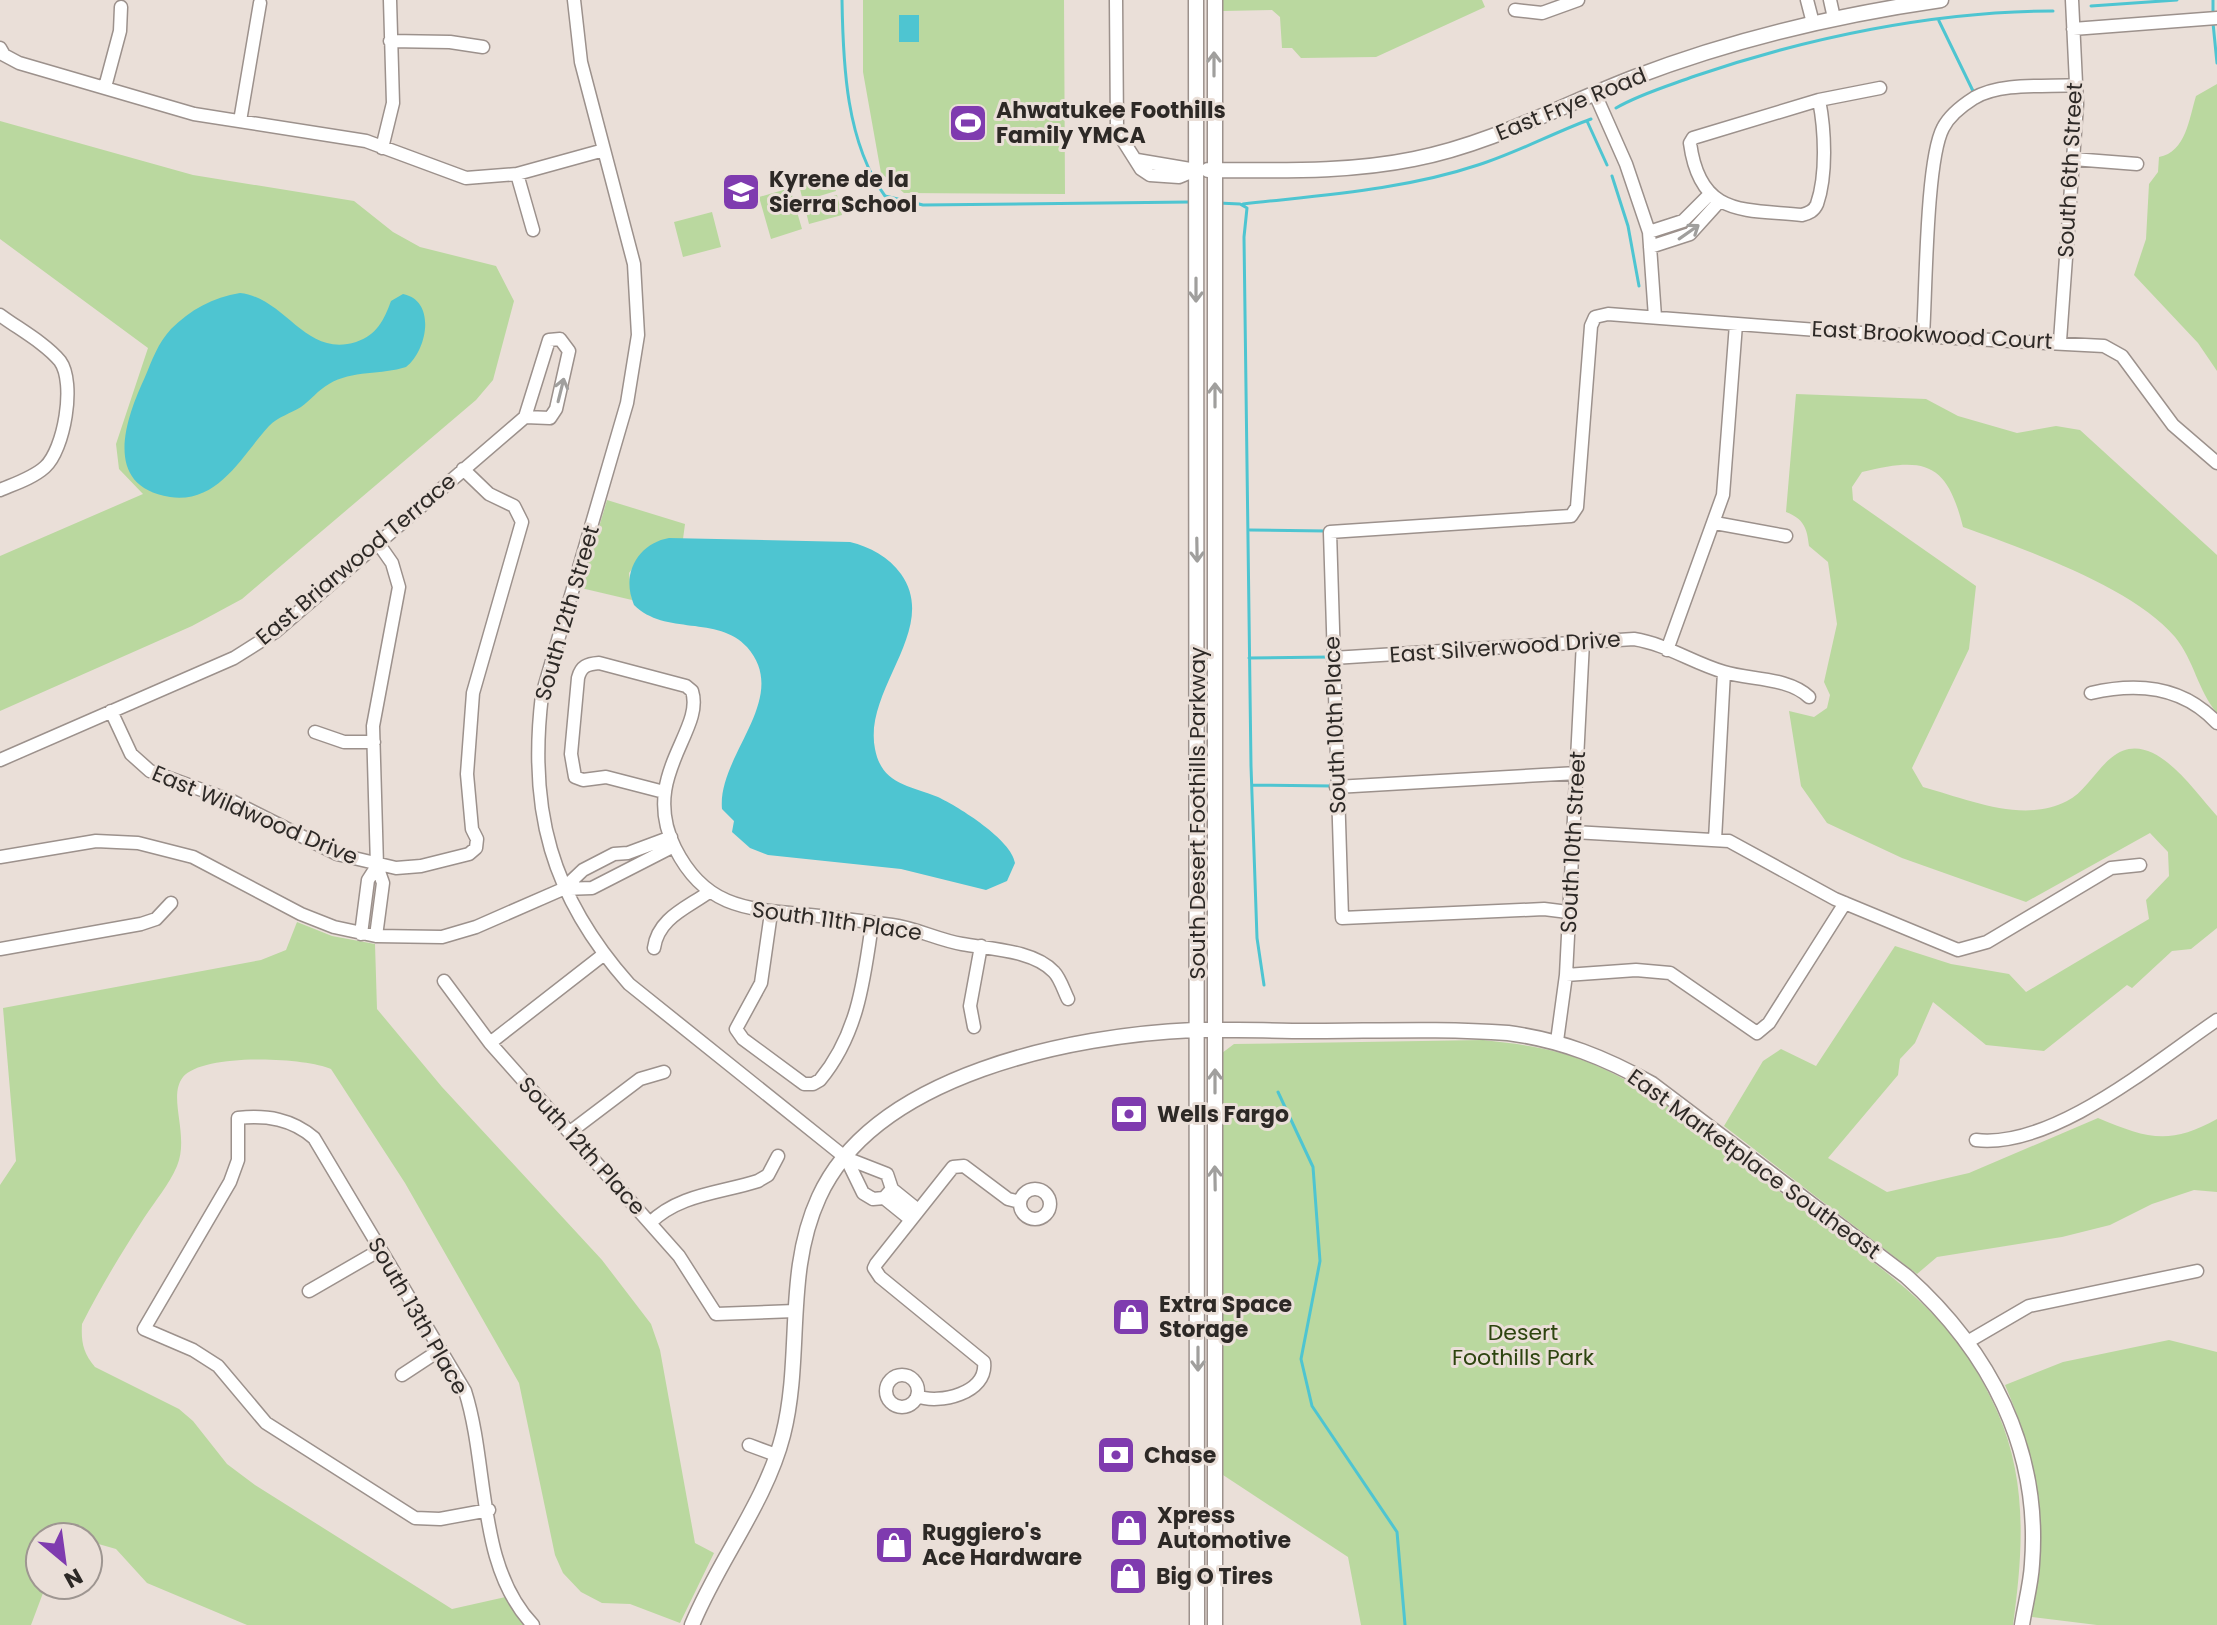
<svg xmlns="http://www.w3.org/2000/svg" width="2217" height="1625" viewBox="0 0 2217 1625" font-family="Poppins,sans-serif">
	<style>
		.green { fill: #bad89f }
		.water { fill: #4ec5d1 }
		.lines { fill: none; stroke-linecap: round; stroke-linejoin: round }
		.stream { stroke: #4ec5d1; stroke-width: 3 }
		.minor-casing { stroke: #9c918c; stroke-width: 15 }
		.tertiary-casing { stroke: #9c918c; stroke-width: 17 }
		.minor { stroke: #fff; stroke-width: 12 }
		.tertiary { stroke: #fff; stroke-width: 14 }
		.oneway { stroke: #a09f9d }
		.labels { text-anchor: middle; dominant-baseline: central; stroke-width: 6; stroke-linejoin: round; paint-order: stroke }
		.street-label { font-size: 22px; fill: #2d2926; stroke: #eadfd8 }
		.poi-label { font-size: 22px; font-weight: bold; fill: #2d2926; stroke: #eadfd8; text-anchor: start }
		.park-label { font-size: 22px; fill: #2d440f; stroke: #eadfd8 }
	</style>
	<rect width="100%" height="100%" fill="#eadfd8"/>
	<path class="green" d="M863,0H1064L1065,194L904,193L881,173L863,72Z
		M1223,0H1482L1485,7L1376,57L1301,58L1292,48H1282L1280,17L1272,10L1223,11Z
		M2217,84V371L2198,343L2134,275L2146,239L2149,184L2158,172L2159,157C2186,152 2189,119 2196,96Z
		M0,121L193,175L354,201L393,232L420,247L496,266L514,301L493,380L476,400L242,599L192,626L0,711V556L143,494L119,469L116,444L148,348L0,239Z
		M830,172L836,191L803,201L798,181Z
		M790,188L802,229L771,239L759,197Z
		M837,195L842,215L809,224L804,204Z
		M712,212L721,247L683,257L674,222Z
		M1796,394L1926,399L1958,416L2017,433L2056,426L2080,430L2217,555V713C2198,691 2194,660 2175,637C2133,587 2024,549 1963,527C1947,463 1926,456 1862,472L1852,487L1853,500L1976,586L1969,649L1912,768L1923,787C1967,799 2023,824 2067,801C2084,793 2096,770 2111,758C2151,724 2193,790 2217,816V928L2191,949L2172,951L2132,988L2127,985L2044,1051L1986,1045L1933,1002L1915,1043L1900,1059L1898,1075L1828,1158L1887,1192L1969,1173L2098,1118C2146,1138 2169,1146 2217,1119V1192L2194,1190L2152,1204L2110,1225L2062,1237L1937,1257L1917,1274L1724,1126L1763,1061L1781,1049L1816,1066L1895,946L1951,964L2009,974L2026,992L2149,919L2146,900L2169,876L2168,852L2150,833L2026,902L1902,858L1827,823L1801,786L1789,711L1814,717L1827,708L1830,695L1824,682L1837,624L1828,562L1809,546C1807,528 1804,519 1786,512Z
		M607,500L685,524L683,539C655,538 645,553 629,573L632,600L581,588Z
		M297,922L332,936L375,944L377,1009L442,1087L602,1260L651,1324L660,1350L695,1543L714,1553L680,1623L630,1604L602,1603L581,1592L563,1573L555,1555L519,1383L405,1183L331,1069C304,1057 203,1053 183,1077C167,1097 190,1135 177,1166C169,1185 155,1201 144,1218C122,1252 100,1288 82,1324C81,1342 83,1353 95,1367L179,1409L193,1421L227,1464L255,1485L452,1609L510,1596L533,1625H247L147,1583L116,1549L95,1543L88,1545V1537H40V1585H46L31,1625H0V1185L16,1161L3,1008L261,960L286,950Z
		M1483,1040C1521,1044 1559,1049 1595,1065C1668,1096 1730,1155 1793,1202C1843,1241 1900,1277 1943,1325C1966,1350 1983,1380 1997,1411C2028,1481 2023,1552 2013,1625H1361L1348,1557L1220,1473L1222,1053L1234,1044Z
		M2169,1340L2217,1352V1625H2097L2032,1617C2045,1529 2041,1468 2005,1385L2063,1362Z"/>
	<path class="water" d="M899,15H919V42H899Z
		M240,293C286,298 305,358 356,342C377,335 384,320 391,301L403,294C437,301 427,351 406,367C382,375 352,370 329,384C318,390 311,400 301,407C291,413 278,417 269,426C242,455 219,504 170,497C101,486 126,418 145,377C152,360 158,343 171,329C190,310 213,297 240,293Z
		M669,538L850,542C870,547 889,557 901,574C940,629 863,689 875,749C882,785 909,785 938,797C959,807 1012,840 1015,863L1007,881L986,890L901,869L768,855L750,848L732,832L734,821L722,809C717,755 792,698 747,647C718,615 665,636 634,605C620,572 640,543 669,538Z"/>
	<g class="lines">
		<path class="stream" d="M842,0C843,64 846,143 885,196L923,205L1190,202
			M2091,6L2177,0
			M2213,16V0
			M1939,21L1974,93
			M2213,23L2217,63
			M1616,108C1640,94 1668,86 1695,76C1806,38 1935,11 2053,11
			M1587,121L1607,165
			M1612,176L1628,226L1639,286
			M1218,203L1240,204L1247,208L1244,237L1251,766L1257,938L1264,985
			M1243,204C1322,195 1403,190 1478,165C1516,153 1553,133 1591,119
			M1250,530L1326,531
			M1249,658L1330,657
			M1253,785L1333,786
			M1278,1092L1313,1167L1320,1261L1301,1359L1312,1406L1397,1532L1405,1625"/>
		<defs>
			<path id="minor" d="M574,0L581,62L634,264L638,335L627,403L542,695C528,810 551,896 629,984L846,1158L887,1174L892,1189L884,1198L873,1199L863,1193L846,1158
				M1116,0L1117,131L1141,169L1150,175L1179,177L1196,170
				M1807,0L1813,23
				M1830,0L1834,18
				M1515,10L1542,13L1578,0
				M2073,29L2217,18
				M390,41L450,42L483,47
				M0,48L4,55L19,63L194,114L366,141L466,178L517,174L604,150
				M105,87L120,31L121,7
				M1595,94L1626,164L1649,232L1655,317
				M1819,100C1825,130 1827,175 1817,204C1814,211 1809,213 1802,215C1743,209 1700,217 1690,143L1693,138L1819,100L1880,88
				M240,121L260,3
				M382,148L393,103L390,0
				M2073,159L2137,164
				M1137,160L1196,170
				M517,174L533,230
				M1649,232L1683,221L1710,194
				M1650,247L1690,234L1718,203
				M0,315C19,329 45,343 60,361C76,383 64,450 45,467C33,478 14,484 0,490
				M1923,335C1926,291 1926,160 1943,128C1949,116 1963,105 1974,98C2001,82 2046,87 2077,85
				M2060,341L2077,104L2072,0
				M1715,523L1786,536
				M1667,650L1723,495L1736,324
				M1333,658L1634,639C1666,644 1693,663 1724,672C1750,680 1788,677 1809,697
				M2091,693C2138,682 2183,686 2217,723
				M111,711L131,754L150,771L232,801L337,854L396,868L421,866L469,854L476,848L477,839L472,829L467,774L473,693L522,522L514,506L489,494L463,469
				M315,732L344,742H374
				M0,760L234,658L275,632L525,417L549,340L560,339L569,351L556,409L550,418L525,417
				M1336,787L1577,773
				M664,792L606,777L583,780L575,777L571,754L578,678C581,666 587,664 599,663L686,686L692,691C705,731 639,776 675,848C704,906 744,909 801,914C831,917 862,921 892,925C916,928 938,940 962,944C989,949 1034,950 1054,972C1060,978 1064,991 1068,999
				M1574,832L1729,841L1835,899L1958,950L1987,942L2111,868L2140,865
				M1715,840L1724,672
				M0,857L96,841L138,843L193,857L301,914L334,927L376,936L442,937L476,927L563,889L583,870L614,854L628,853L671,837
				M563,889L592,888L674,846
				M1568,912L1544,909L1342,918L1330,532L1571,516L1577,507L1591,326L1595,317L1608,314L1843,332L2104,346L2122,356L2173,425L2217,463
				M771,913L761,983L736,1029L743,1039L804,1084H813L820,1080C858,1034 864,980 872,924
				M361,934L368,880L377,866
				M376,936L383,883L377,866L373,726L399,587L392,563L378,543
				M654,948C658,918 687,908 709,892
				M0,949L141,924L156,919L171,903
				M1566,975L1636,970L1670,973L1757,1033L1769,1023L1845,903
				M444,981L490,1043L679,1256L716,1314L795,1311
				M974,1027L970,1006L981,946
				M1557,1041L1566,975L1583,642
				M490,1043L603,955
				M570,1132L640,1079L664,1072
				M1976,1140C2053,1149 2155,1062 2217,1020
				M1020 1204a15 15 0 1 1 30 0a15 15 0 1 1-30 0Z
				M892,1189L918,1210
				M884,1198L910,1219
				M650,1223C679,1194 721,1193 758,1181L768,1175L778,1156
				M309,1291L380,1250
				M1969,1341L2029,1306L2197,1271
				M886 1391a16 16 0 1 1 32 0a16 16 0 1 1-32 0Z
				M402,1375L440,1350
				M917,1396C939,1405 988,1393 984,1362L880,1277L874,1268L876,1264L953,1167L964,1166L1008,1199L1020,1202
				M749,1445L776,1455
				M489,1510L440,1519L415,1518L266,1423L218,1366L193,1350L144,1329L230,1182L238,1160V1118C267,1115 292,1119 314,1138L465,1391C489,1466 476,1565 533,1625"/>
			<path id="tertiary" d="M1196,0L1197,1625
				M1215,0V1625
				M1208,170C1276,170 1346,173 1414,159C1491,144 1562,105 1635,77C1734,39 1837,15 1941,0
				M692,1625C718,1561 766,1502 783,1435C803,1356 784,1273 819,1197C875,1074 1073,1035 1194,1030C1232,1029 1271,1031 1309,1031C1375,1031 1442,1028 1508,1033C1561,1040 1606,1058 1652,1084L1906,1276C1990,1351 2041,1449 2032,1564C2031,1584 2025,1605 2022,1625"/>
		</defs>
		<use href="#minor" class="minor-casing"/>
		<use href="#tertiary" class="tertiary-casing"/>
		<use href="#minor" class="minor"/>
		<use href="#tertiary" class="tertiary"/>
	</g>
	<defs><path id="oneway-shaft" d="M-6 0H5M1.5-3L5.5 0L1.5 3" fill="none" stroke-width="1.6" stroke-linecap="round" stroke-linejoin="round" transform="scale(2)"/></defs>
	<g class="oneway">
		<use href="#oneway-shaft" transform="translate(1214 64) rotate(-90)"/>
		<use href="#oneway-shaft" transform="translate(1689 232) rotate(-35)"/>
		<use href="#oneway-shaft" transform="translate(1196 290) rotate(90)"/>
		<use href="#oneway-shaft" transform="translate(561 390) rotate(-76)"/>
		<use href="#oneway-shaft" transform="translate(1215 395) rotate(-90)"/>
		<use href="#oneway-shaft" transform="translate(1197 550) rotate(89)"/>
		<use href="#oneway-shaft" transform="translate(1215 1081) rotate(-90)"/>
		<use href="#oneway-shaft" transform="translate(1215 1178) rotate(-91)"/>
		<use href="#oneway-shaft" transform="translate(1198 1359) rotate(90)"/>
	</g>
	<defs>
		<symbol id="stadium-square" viewBox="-11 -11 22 22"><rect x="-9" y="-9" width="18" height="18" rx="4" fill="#7f3baf" stroke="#eadfd8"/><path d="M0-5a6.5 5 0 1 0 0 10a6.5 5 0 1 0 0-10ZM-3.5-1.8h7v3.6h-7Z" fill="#fff"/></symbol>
		<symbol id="school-square" viewBox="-11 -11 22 22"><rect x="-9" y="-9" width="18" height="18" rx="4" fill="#7f3baf" stroke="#eadfd8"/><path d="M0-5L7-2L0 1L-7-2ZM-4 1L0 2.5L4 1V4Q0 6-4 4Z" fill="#fff"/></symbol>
		<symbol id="bank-square" viewBox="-11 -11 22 22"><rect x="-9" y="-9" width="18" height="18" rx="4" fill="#7f3baf" stroke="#eadfd8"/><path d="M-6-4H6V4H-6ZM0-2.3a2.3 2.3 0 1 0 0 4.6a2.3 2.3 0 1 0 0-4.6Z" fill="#fff"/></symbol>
		<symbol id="shop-square" viewBox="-11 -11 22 22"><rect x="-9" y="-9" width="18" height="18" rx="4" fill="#7f3baf" stroke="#eadfd8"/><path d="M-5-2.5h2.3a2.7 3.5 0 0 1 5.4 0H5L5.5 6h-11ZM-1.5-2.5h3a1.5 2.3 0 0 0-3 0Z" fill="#fff"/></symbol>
	</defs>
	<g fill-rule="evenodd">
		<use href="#stadium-square" x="946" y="101" width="44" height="44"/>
		<use href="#school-square" x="719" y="170" width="44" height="44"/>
		<use href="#bank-square" x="1107" y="1092" width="44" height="44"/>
		<use href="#shop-square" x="1109" y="1295" width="44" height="44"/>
		<use href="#bank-square" x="1094" y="1433" width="44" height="44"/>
		<use href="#shop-square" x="1107" y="1506" width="44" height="44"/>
		<use href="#shop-square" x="872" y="1523" width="44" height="44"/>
		<use href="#shop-square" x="1106" y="1554" width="44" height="44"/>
	</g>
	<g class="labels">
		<g class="street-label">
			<text transform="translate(1571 104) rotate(-22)">East Frye Road</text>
			<text transform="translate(2070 170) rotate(-87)">South 6th Street</text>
			<text transform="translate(1932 335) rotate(3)">East Brookwood Court</text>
			<text transform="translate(356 559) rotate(-40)">East Briarwood Terrace</text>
			<text transform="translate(567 613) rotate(-74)">South 12th Street</text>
			<text transform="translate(1505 647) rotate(-4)">East Silverwood Drive</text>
			<text transform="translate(1335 725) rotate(-92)">South 10th Place</text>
			<text transform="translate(1197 813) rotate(-90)">South Desert Foothills Parkway</text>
			<text transform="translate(255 815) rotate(23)">East Wildwood Drive</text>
			<text transform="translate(1573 842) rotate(-87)">South 10th Street</text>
			<text transform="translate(837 921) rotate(8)">South 11th Place</text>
			<text transform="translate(582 1146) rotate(48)">South 12th Place</text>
			<text transform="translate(1754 1164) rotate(36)">East Marketplace Southeast</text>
			<text transform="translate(418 1316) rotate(60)">South 13th Place</text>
		</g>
		<g class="poi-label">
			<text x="996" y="110">Ahwatukee Foothills<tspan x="996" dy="25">Family YMCA</tspan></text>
			<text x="769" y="179">Kyrene de la<tspan x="769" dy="25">Sierra School</tspan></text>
			<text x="1157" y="1114">Wells Fargo</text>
			<text x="1159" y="1304">Extra Space<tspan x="1159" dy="25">Storage</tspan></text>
			<text x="1144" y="1455">Chase</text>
			<text x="1157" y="1515">Xpress<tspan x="1157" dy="25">Automotive</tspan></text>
			<text x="922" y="1532">Ruggiero's<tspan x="922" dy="25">Ace Hardware</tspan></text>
			<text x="1156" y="1576">Big O Tires</text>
		</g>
		<g class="park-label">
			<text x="1523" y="1332">Desert<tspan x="1523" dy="25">Foothills Park</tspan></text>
		</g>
	</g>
	<g transform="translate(64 1561) rotate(151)"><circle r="38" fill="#eadfd8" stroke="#9e9691" stroke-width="2"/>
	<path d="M0-6L14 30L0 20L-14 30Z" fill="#7f3baf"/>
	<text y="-12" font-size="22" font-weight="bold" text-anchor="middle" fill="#2d2926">N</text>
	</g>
</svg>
